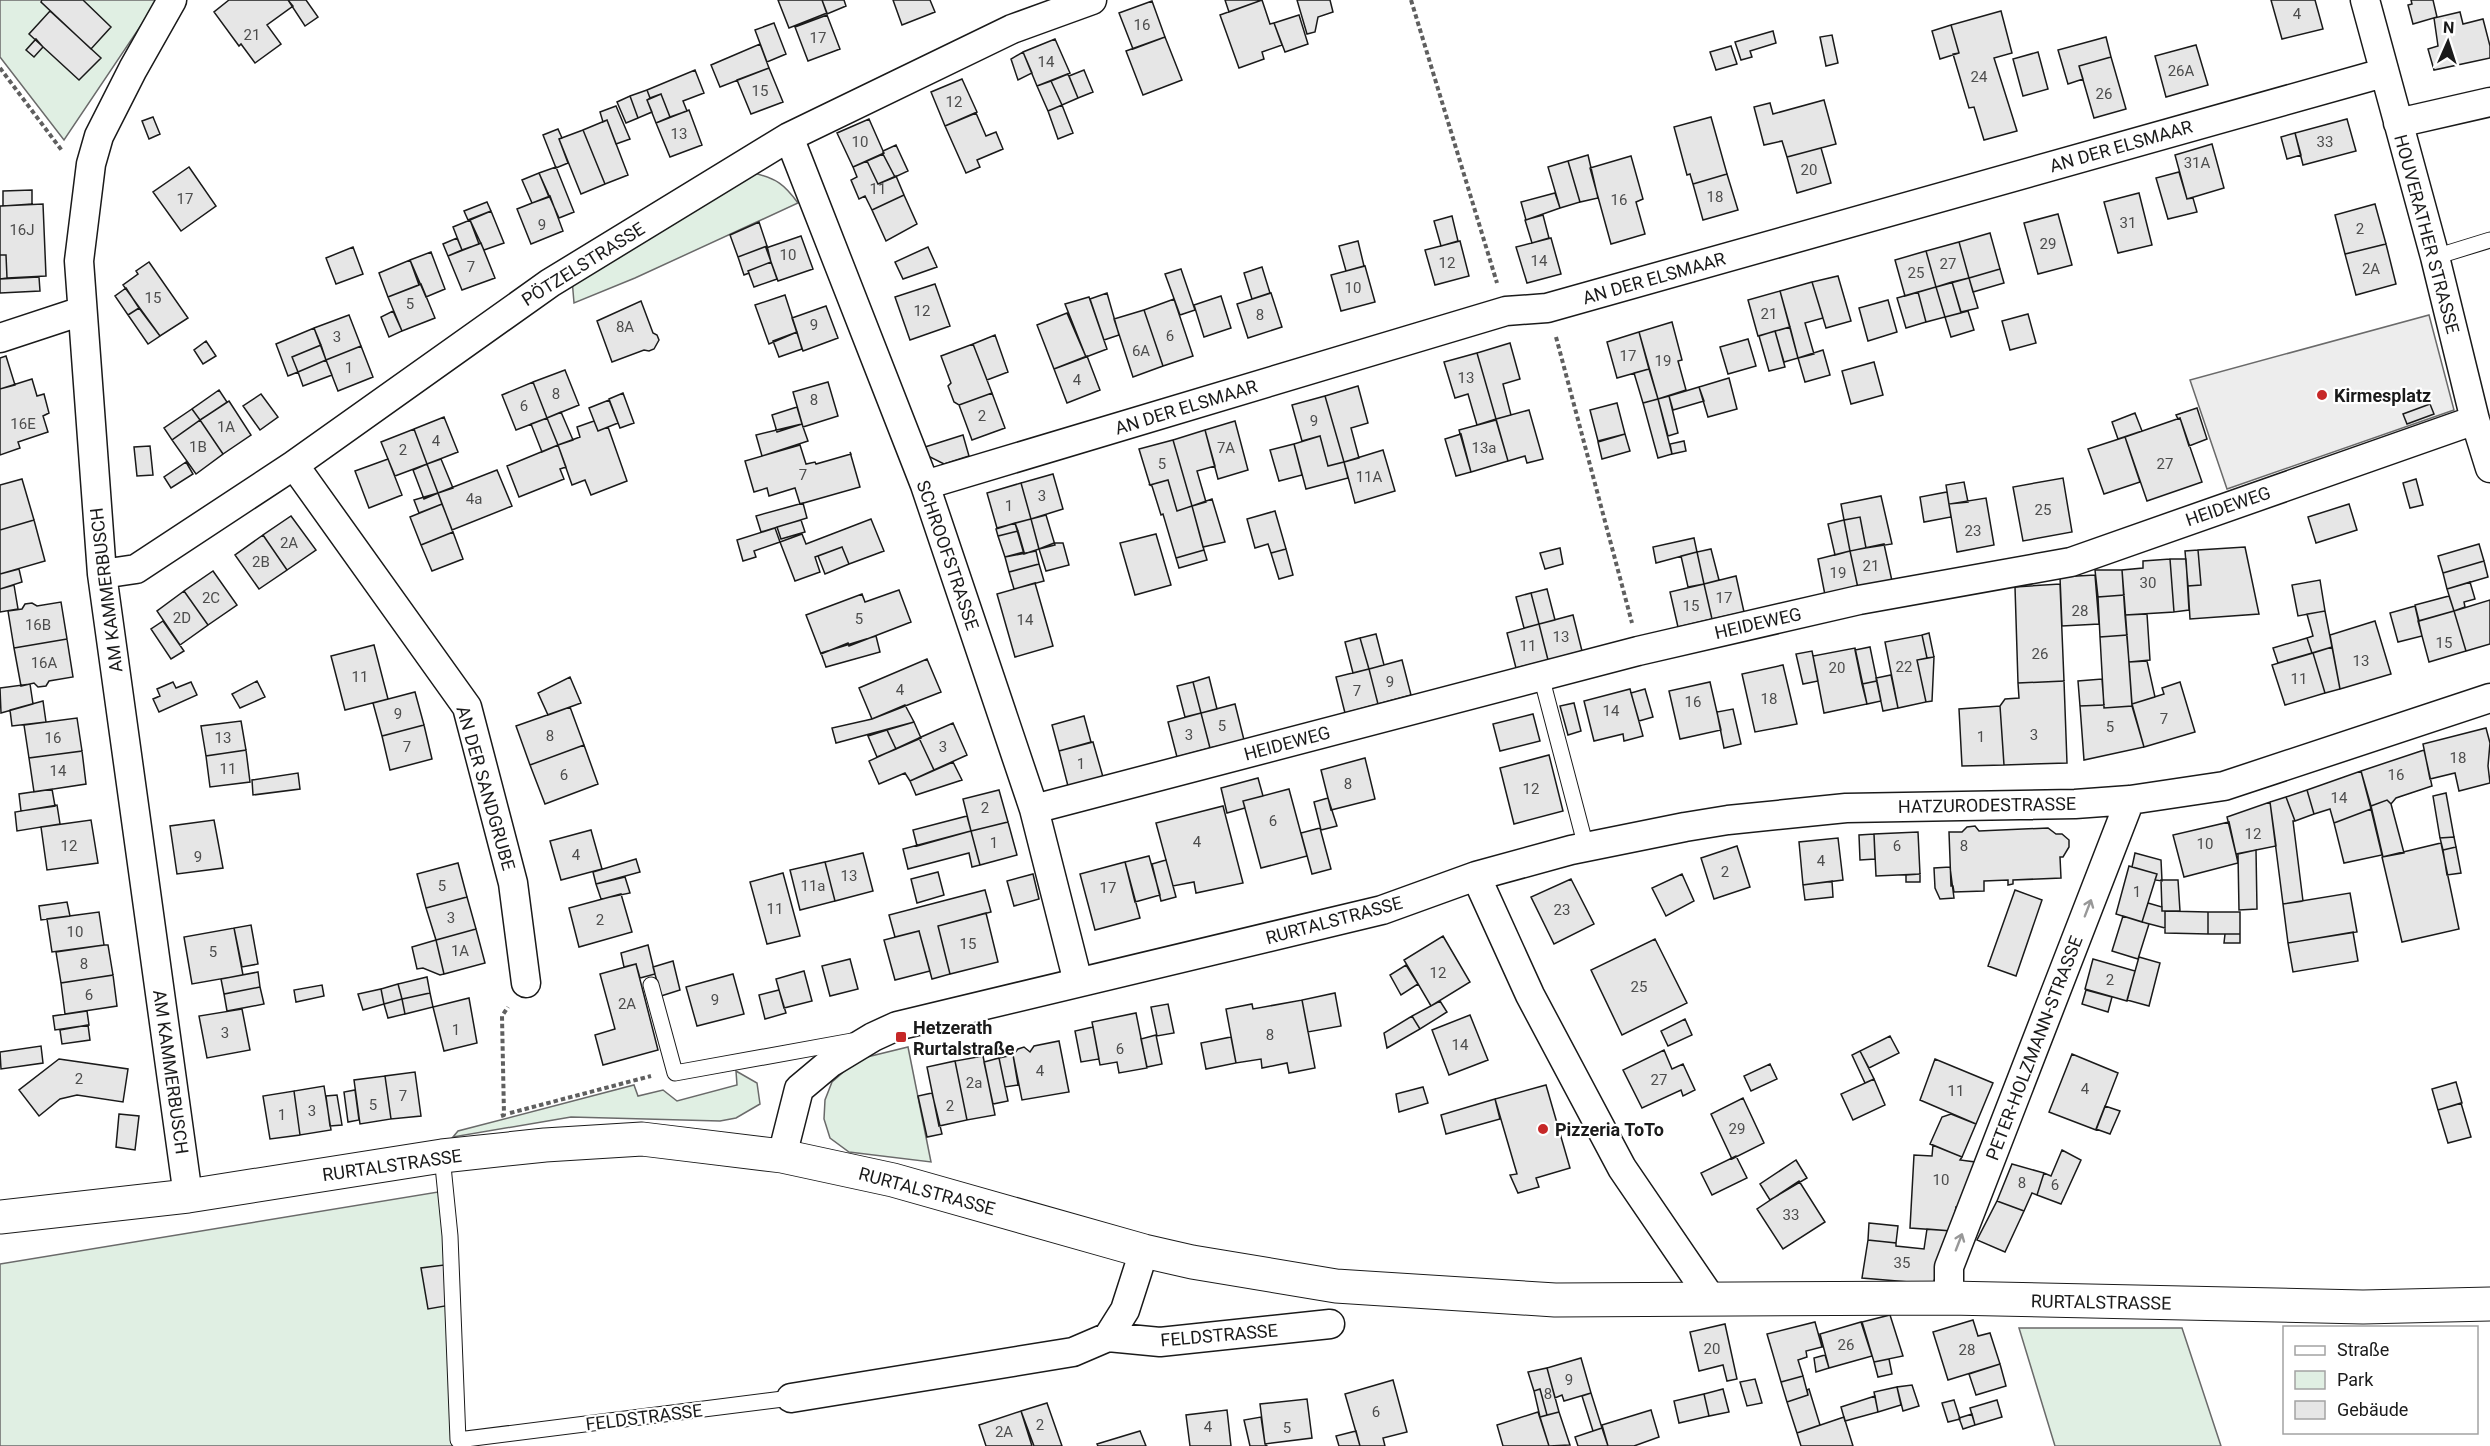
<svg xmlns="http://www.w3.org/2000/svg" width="2490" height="1446" viewBox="0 0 2490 1446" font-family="Roboto,sans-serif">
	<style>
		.green { fill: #e0efe3; stroke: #6a6a6a; stroke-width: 1.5 }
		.parking { fill: #ededed; stroke: #6a6a6a; stroke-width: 1.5 }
		.building { fill: #e6e6e6; stroke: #1a1a1a; stroke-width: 1.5 }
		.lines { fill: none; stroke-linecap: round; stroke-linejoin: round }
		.lane-casing { stroke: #1a1a1a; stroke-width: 17 }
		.street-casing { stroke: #1a1a1a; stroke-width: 31 }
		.secondary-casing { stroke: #1a1a1a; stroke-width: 35 }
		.path { stroke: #5f5f5f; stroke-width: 4; stroke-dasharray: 4.5 3; stroke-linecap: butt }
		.lane { stroke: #fff; stroke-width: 15 }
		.street { stroke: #fff; stroke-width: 28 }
		.secondary { stroke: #fff; stroke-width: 33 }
		.oneway { stroke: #989898 }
		.poi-dot { fill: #c62828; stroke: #fff; stroke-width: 2 }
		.labels { text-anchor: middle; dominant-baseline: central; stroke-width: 4.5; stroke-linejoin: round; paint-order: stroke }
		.number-label { font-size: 15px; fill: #4d4d4d }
		.street-label { font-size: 18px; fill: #1a1a1a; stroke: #fff }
		.poi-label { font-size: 18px; font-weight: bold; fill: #1a1a1a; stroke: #fff; text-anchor: start }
	</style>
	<rect width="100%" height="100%" fill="#fff"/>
	<path class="green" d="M0,0H158L64,140L0,57Z
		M754,173C777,179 784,184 798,203L635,278L574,303L572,279Z
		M908,1047L931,1162L849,1152L830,1138L824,1119L825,1100L832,1082L848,1068L863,1058Z
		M736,1071L757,1083L760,1104L736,1118L720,1121L571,1117L453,1137L458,1131L634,1085L638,1096L663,1090L677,1101L737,1085Z
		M438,1192L442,1198L453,1305L452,1446H0V1264Z
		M2019,1328H2182L2221,1446H2055Z"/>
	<path class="parking" d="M2429,315L2454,410L2227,489L2190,380Z"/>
	<path class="building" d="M42,0H83L111,27L91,49L41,2Z
		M229,0H288L293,6L267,25L281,44L255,63L241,44L239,46L214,12Z
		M288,0H306L318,17L305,26Z
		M778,0H822L827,13L789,28Z
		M822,0H844L846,6L827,14Z
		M893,0H930L935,12L902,25Z
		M1225,0H1262L1229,12Z
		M1262,0L1270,24L1274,23L1282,45L1262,52L1264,59L1239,68L1220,15Z
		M1297,0H1330L1333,12L1318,17L1315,32L1307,34Z
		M2271,0H2315L2323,29L2282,39Z
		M2411,0H2433L2437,17L2413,24L2408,5L2412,4Z
		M1152,1L1165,37L1133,49L1119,13Z
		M50,11L101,58L79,80L29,34Z
		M2001,11L2012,53L1994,58L2017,131L1984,140L1974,107L1969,108L1953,54L1959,53L1951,25Z
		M2460,12L2463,24L2483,19L2490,46V58L2434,70L2428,49L2438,46L2434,18Z
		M827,15L840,49L808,61L795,27Z
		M1299,15L1308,44L1285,52L1274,23Z
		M774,23L786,54L767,62L755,30Z
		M1951,25L1959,53L1940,59L1932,31Z
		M1773,31L1776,43L1750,51L1752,57L1741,60L1735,42Z
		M1832,35L1838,63L1826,66L1820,37Z
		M1165,37L1182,80L1143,95L1126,51Z
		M2106,37L2111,57L2079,66L2083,79L2068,84L2058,50Z
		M36,39L43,47L34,57L26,50Z
		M1055,39L1070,73L1037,86L1023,52Z
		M760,44L769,68L720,87L711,65Z
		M2196,45L2208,85L2166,97L2155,56Z
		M1731,46L1737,64L1716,70L1710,52Z
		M1023,52L1032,73L1018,80L1011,59Z
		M2038,52L2048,89L2023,96L2013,59Z
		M2111,57L2126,109L2094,118L2079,66Z
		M769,68L783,102L751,114L737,80Z
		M695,70L704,93L683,101L687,111L670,117L661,94L650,98L647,90Z
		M1084,70L1093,92L1078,98L1069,76Z
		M1068,74L1078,98L1062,105L1051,81Z
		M962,79L977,112L945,126L931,92Z
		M1051,81L1062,105L1048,111L1037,86Z
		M647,90L650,98L647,100L652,112L638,118L630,96Z
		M661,94L670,117L656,123L647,100Z
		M630,96L638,118L626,123L617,102Z
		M1824,100L1836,144L1787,157L1782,141L1764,145L1754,107L1770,103L1773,114Z
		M1062,105L1073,133L1058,139L1048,111Z
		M616,106L630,139L616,144L607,120L603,122L600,112Z
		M689,110L702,145L670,157L656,123Z
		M976,113L986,136L996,132L1003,149L977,160L980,167L966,173L945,126Z
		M153,117L160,134L149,139L142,121Z
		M1711,117L1727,174L1693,184L1690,174L1687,175L1674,127Z
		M869,119L884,153L853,167L837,133Z
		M2347,119L2356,151L2303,165L2295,133Z
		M607,120L628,175L605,184L583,130Z
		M558,129L562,138L559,139L568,163L556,168L543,135Z
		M583,130L605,184L581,194L559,139Z
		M2295,133L2301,155L2287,159L2281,137Z
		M2212,144L2224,188L2187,199L2175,155Z
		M896,145L908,171L895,177L883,154V151Z
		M1821,148L1831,183L1797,193L1787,157Z
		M883,154L895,177L878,184L867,161Z
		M1588,155L1598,198L1580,202L1568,161Z
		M1631,156L1643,199L1636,202L1645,234L1611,244L1590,168Z
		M867,161L878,184L896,176L904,195L872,210L865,196L859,199L851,180L857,177L853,167Z
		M1568,161L1580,202L1560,208L1548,167Z
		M189,167L216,206L181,231L153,192Z
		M556,167L574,212L559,218L539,173Z
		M2179,172L2187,199L2193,198L2197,212L2168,219L2156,178Z
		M539,173L549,197L532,203L522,180Z
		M1727,174L1738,210L1703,220L1693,184Z
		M32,190V204L3,206V191Z
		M1555,193L1560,208L1526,220L1521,202Z
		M2139,193L2152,245L2118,253L2104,202Z
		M904,195L917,224L886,241L872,210Z
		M550,196L563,231L531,244L517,209Z
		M487,202L491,211L468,220L464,211Z
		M43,204L46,276L7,278L6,255H0V206Z
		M2375,204L2386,244L2345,254L2335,215Z
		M491,211L504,243L484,250L470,220Z
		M2058,214L2072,265L2038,274L2024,223Z
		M1543,215L1549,238L1532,243L1525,220Z
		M1452,216L1458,241L1441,246L1434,221Z
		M470,220L479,244L462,250L453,227Z
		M759,222L767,246L738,257L730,235Z
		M1990,233L2000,269L1969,278L1959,242Z
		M801,236L813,269L778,281L766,248Z
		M457,238L462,250L448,256L443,244Z
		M1551,238L1561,274L1527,283L1516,247Z
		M1358,241L1364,266L1346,271L1339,246Z
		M1460,241L1469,276L1435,285L1425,250Z
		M1959,242L1969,278L1936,287L1926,251Z
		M481,243L495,278L462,290L448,256Z
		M2386,244L2396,284L2356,295L2345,254Z
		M767,246L771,262L748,271L749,273L744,275L738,257Z
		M353,247L363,274L336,284L326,258Z
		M928,247L937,267L903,279L895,262Z
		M1926,251L1936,287L1905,296L1895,260Z
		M431,252L445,289L426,297L410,260Z
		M0,255H6L7,278L0,279Z
		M410,260L419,285L388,297L379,273Z
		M149,262L188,318L160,336L123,285L138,274L136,271Z
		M771,262L777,279L754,287L748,271Z
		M1365,266L1375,302L1341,311L1331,275Z
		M1262,267L1270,293L1252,299L1244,273Z
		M1181,269L1195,310L1180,315L1165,274Z
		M2000,269L2004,283L1973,292L1969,278Z
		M1838,276L1851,321L1826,328L1812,282Z
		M39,277L40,291L0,293V279Z
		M1969,278L1978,308L1961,312L1952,282Z
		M1812,282L1823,318L1805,323L1814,354L1798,358L1780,291Z
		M1952,282L1961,313L1945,317L1936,287Z
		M421,284L435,318L402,331L388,297Z
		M935,284L950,326L910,340L895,297Z
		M1936,287L1945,317L1926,322L1918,292Z
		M126,288L139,308L128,315L115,296Z
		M1780,291L1790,327L1758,336L1748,300Z
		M1918,292L1926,322L1906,328L1897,298Z
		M1107,293L1119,335L1104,340L1090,299Z
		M1271,293L1282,327L1248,338L1237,304Z
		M785,295L797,332L769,344L755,305Z
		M1221,296L1231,328L1204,337L1194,305Z
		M1089,297L1107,349L1086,357L1065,304Z
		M1174,299L1193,356L1163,366L1144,310Z
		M1888,300L1897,332L1868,341L1859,308Z
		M641,301L653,333L657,335L659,340L654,349L649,351L644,350L612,362L597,321Z
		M826,306L838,338L803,351L792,318Z
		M139,308L160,336L148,344L128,315Z
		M1144,310L1163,366L1133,377L1114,319Z
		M393,311L402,331L389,337L381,317Z
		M1968,311L1974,330L1951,337L1945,317Z
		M1067,313L1086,357L1054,369L1037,325Z
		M2028,314L2036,343L2010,350L2002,321Z
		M349,315L361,346L326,360L314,328Z
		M1672,322L1682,360L1678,361L1686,390L1658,399L1639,332Z
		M1790,327L1798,358L1784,362L1775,331Z
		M314,328L321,345L292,357L298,372L288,376L276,344Z
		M1775,331L1785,367L1769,371L1759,336Z
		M797,332L802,349L779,357L773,341Z
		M1639,332L1649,369L1617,378L1607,342Z
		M995,335L1008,372L987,380L973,344Z
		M1748,339L1756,366L1728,374L1720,347Z
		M206,341L216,356L203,364L194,350Z
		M1510,343L1520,379L1503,384L1511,415L1496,419L1477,353Z
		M973,344L992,393L959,405L954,402L948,386L951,383L941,356Z
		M321,345L326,360L298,372L292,357Z
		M361,346L373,377L338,391L326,360Z
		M1823,350L1830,375L1805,382L1798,358Z
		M1477,353L1496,419L1477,425L1468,394L1455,398L1444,362Z
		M6,356L15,385L0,389V358Z
		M1087,356L1100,390L1067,403L1054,369Z
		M326,360L332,375L303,386L298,372Z
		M1874,362L1883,395L1851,404L1842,371Z
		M1649,369L1658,399L1643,403L1634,373Z
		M565,370L579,405L547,418L533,382Z
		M1729,378L1737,409L1708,417L1699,387Z
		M32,379L37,396L44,394L49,413L43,416L48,432L18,442L20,448L0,455V389Z
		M533,382L547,418L516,430L502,395Z
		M828,382L838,416L803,427L793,392Z
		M1358,386L1368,423L1351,428L1359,458L1344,462L1325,396Z
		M1699,387L1704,401L1673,410L1669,396Z
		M219,390L227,402L200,420L192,409Z
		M623,393L634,423L620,428L609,399Z
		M992,393L1005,428L972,440L959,405Z
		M261,394L278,417L260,430L243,406Z
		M1325,396L1344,462L1328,466L1320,436L1302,441L1292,405Z
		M1669,396L1678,433L1668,436L1658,399Z
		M1658,399L1672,454L1658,458L1643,403Z
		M609,400L618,423L598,431L589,408Z
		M229,401L251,435L223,454L200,420Z
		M1617,403L1625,434L1598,441L1590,410Z
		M2430,404L2434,414L2407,424L2403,414Z
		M797,407L802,424L777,432L772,415Z
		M2197,408L2207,439L2189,446L2180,418L2178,419L2176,415Z
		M192,409L200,420L172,440L164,428Z
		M1529,410L1543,459L1527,463L1525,456L1508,461L1496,419Z
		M561,412L573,440L558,445L547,418Z
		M2135,413L2142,431L2118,439L2112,422Z
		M444,417L458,452L427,464L414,429Z
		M547,418L558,445L542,452L531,424Z
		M2180,418L2202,482L2147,501L2125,437Z
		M200,420L223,454L196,474L172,440Z
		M1496,420L1508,461L1471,472L1459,430Z
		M594,421L598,431L608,427L627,481L591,495L585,480L572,485L558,445L580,437L577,427Z
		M1235,421L1248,470L1218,479L1205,430Z
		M802,424L808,441L762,456L756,435Z
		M414,429L427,464L395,476L381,442Z
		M1205,430L1215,466L1197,471L1206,502L1192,506L1173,440Z
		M1461,434L1471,472L1456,476L1445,439Z
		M1625,434L1630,451L1602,459L1598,442Z
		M963,435L969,456L944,464L928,456L925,447Z
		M1320,436L1328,466L1344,462L1348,478L1306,489L1294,444Z
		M2125,437L2140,482L2104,494L2088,449Z
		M1173,440L1192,506L1177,511L1168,480L1150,485L1139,449Z
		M1684,441L1686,451L1672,454L1670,444Z
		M1294,444L1302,475L1279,481L1270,450Z
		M558,445L566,467L560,469L564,479L519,497L507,466Z
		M800,445L806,464L815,462L816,464L851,454L850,452L860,487L800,504L795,488L769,496L767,488L754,492L745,461Z
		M150,446L153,475L137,476L134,447Z
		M1383,450L1395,491L1355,503L1344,462Z
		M388,459L402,495L369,508L355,471Z
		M441,459L453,488L438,493L427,464Z
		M186,462L193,474L171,488L164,477Z
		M427,464L438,493L424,499L413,470Z
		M497,470L512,506L452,530L438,493Z
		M1053,474L1063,509L1031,519L1021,483Z
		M2063,478L2072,532L2023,541L2013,487Z
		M22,479L34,520L0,530V485Z
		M2416,479L2423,505L2410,508L2403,483Z
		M1168,480L1177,511L1192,506L1204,550L1176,558L1163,514L1161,515L1152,486L1150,485Z
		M1964,482L1968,502L1949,504L1946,485Z
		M1021,483L1031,519L997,528L987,493Z
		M1947,492L1951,517L1924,522L1920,497Z
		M438,493L442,504L419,513L414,500Z
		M1881,496L1892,544L1866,548L1860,517L1844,520L1841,504Z
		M1986,498L1994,545L1957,552L1949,504Z
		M1212,499L1225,542L1203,547L1192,506Z
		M803,503L807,518L761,532L756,516Z
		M442,504L453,532L421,545L410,517Z
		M2349,504L2357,530L2316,543L2308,517Z
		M1275,511L1286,549L1271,553L1268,544L1255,548L1247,519Z
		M1046,515L1055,545L1039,549L1031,519Z
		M291,516L316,550L287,570L263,535Z
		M1860,517L1866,548L1850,551L1844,520Z
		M871,519L884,551L849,564L842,547L815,557L820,572L795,581L780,542L802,534L806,544Z
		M1031,519L1039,549L1024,554L1015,523Z
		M34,520L45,561L0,574V530Z
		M801,520L805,532L781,539L777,527Z
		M1844,520L1850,551L1835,555L1828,524Z
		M1015,523L1018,531L998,536L996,529Z
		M775,528L780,542L754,551L756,557L743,561L737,540Z
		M1018,531L1024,552L1005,557L998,536Z
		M453,532L463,559L432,571L421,545Z
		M1156,534L1171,585L1135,595L1120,543Z
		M263,535L287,570L259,589L235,555Z
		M1694,538L1697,552L1656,563L1653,547Z
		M1054,543H1063L1069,565L1046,571L1039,549Z
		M1884,544L1892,581L1858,588L1850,551Z
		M2479,544L2484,561L2443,573L2438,556Z
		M842,547L849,564L825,574L818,556Z
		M2245,547L2259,614L2190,619L2188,586L2201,585L2198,550Z
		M1560,548L1563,564L1545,569L1540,553Z
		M1286,549L1293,575L1279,579L1271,553Z
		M1711,549L1719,580L1704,584L1697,552Z
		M1204,550L1207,560L1179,568L1176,558Z
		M2198,550L2201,585L2188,586L2185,551Z
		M1036,551L1039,564L1009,572L1005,557Z
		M1850,551L1858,588L1825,595L1818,559Z
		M1697,552L1704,584L1688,587L1681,556Z
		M2170,559H2186L2189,610L2174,612Z
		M2170,559L2174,612L2125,615L2122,570L2143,568V561Z
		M2484,561L2488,577L2447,589L2443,573Z
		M1039,564L1044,581L1014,589L1009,572Z
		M19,569L22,582L0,589V574Z
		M2095,570H2122L2124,595L2098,597Z
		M213,571L237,605L208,625L184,591Z
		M2095,575L2099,624L2062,626L2060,577Z
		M1736,576L1744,612L1712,619L1704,584Z
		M2320,580L2325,611L2298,616L2292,585Z
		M2470,582L2475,599L2464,602L2465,607L2454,611L2447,589Z
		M1035,583L1053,646L1015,657L997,594Z
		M1704,584L1712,619L1678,627L1670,592Z
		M2060,584L2064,681L2018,683L2015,587Z
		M14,585L18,609L0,612V589Z
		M1547,589L1555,620L1539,624L1531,593Z
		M899,590L911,622L849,646L848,643L821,654L806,615L862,594L865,602Z
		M184,591L208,625L180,645L157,611Z
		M1531,593L1539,624L1524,628L1516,597Z
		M2124,595L2127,635L2100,637L2098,597Z
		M2449,596L2454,611L2419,621L2415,605Z
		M2490,600V644L2466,651L2454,611Z
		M61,602L67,639L14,648L8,611L22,609L25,604L32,603L37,606Z
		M2415,606L2422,636L2398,642L2390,613Z
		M2325,611L2332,647L2312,653L2307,638L2313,636L2307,614Z
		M2454,611L2466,651L2429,662L2418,621Z
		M2147,614L2150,660L2129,662L2125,615Z
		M1573,615L1582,651L1548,660L1539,624Z
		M163,621L184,651L171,659L151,629Z
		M2375,621L2391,674L2340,689L2330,635Z
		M1539,624L1548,660L1516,668L1507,633Z
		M1929,633L1934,657L1927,658L1922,635Z
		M1376,634L1384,665L1369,669L1360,638Z
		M1922,635L1927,658L1917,660L1926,702L1898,708L1885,642Z
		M2127,635L2132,706L2104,708L2100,637Z
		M876,636L880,652L826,667L821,653Z
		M1360,638L1369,669L1353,673L1345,642Z
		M2307,638L2312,653L2278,663L2273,648Z
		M67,639L73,677L49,681L46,686L38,687L34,683L21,686L14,648Z
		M374,645L388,699L345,710L331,656Z
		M1870,647L1877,681L1862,684L1855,650Z
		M2332,647L2340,689L2325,693L2313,653Z
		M1855,648L1867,704L1824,713L1813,656Z
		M1812,651L1818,681L1803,684L1796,654Z
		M2313,653L2325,693L2285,705L2272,665Z
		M1934,657L1932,701L1926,702L1917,660Z
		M927,659L941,692L872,719L859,688Z
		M1402,660L1411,695L1378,704L1369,669Z
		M2147,661L2155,697L2132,704L2129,662Z
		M1783,665L1797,724L1755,732L1742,674Z
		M1369,669L1378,704L1345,713L1336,677Z
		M1891,675L1898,708L1883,711L1876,678Z
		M570,677L581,703L548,715L538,693Z
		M1209,677L1217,709L1201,713L1193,682Z
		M2102,679L2104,705L2080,706L2078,681Z
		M257,681L265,697L240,708L232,694Z
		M1877,681L1881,701L1867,704L1862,684Z
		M2064,681L2067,763L2004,765L2000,706L2005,699L2019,698L2018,683Z
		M173,682L176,688L191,682L197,695L159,712L153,699L160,696L157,689Z
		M1193,682L1201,713L1185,717L1177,686Z
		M1710,682L1721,730L1680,739L1669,691Z
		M2180,682L2195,732L2144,747L2132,704L2164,694L2162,688Z
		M30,684L33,704L1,713L0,688Z
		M1630,689L1643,736L1624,741L1623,734L1594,741L1584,701Z
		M1645,689L1653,717L1639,721L1631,693Z
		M415,692L424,725L382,736L373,703Z
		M43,701L46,722L12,726L10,710Z
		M1574,703L1581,731L1568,735L1560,706Z
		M1235,704L1244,740L1210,748L1201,713Z
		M905,705L914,722L836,743L832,728L872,719Z
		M2104,705V708L2132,706L2144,747L2084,760L2080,706Z
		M2000,706L2004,765L1962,766L1959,709Z
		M570,707L584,745L530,765L516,726Z
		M1733,709L1741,744L1724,748L1717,712Z
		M1201,713L1210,748L1177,757L1168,722Z
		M1533,714L1540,741L1500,751L1493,724Z
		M1084,716L1091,742L1059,751L1052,725Z
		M77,718L82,751L29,758L24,725Z
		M241,721L246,750L206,756L201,726Z
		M914,722L921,738L896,749L887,730Z
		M953,723L967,755L934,770L919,738Z
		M424,725L432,759L390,770L382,736Z
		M2486,728L2490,743L2488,766L2490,783L2459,791L2455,773L2430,779L2423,744Z
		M887,730L896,749L877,757L868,736Z
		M919,738L934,770L910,781L905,773L879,784L869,761Z
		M1093,742L1103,777L1068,786L1059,751Z
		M584,745L598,784L545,804L530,765Z
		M246,750L250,782L210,787L206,756Z
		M2424,750L2432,786L2396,798L2391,804L2387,800L2371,806L2361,771Z
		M82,751L86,784L34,792L29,758Z
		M1549,755L1563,811L1514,824L1500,768Z
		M1365,758L1375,799L1331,810L1321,770Z
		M953,762L962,780L916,795L910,781Z
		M2361,771L2371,809L2334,823L2330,809L2314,814L2307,790Z
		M298,773L300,789L253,795L252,780Z
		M1258,778L1263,796L1243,801L1245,808L1227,813L1221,788Z
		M52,789L55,806L21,811L19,794Z
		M1289,789L1307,856L1261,868L1243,801Z
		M999,790L1008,822L971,831L963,799Z
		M2307,790L2314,814L2295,821L2286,797Z
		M2446,793L2454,837L2440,838L2433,796Z
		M2286,797L2295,821H2293L2303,901L2283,904L2270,802Z
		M1328,798L1337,826L1321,830L1314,802Z
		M2387,800L2391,804L2404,853L2383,857L2371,806Z
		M2270,802L2276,846L2236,854L2227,817Z
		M57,805L60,824L17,831L15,812Z
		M1223,806L1243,883L1196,893L1194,882L1173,886L1156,823Z
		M2371,809L2382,855L2344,863L2334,823Z
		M967,816L971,831L917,846L913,830Z
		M91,820L98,863L47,870L41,827Z
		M214,820L223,868L177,874L170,826Z
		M1008,822L1017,855L980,865L971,831Z
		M2229,822L2238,863L2184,877L2173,835Z
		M1975,826L1979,831L2048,828L2056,834H2062L2069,840V847L2063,857H2060L2061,878L2013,880V884L2008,885V880L1984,881V891L1954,892L1953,886H1951L1949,832H1962L1967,827Z
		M1320,828L1331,869L1312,874L1301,833Z
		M591,830L602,869L561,880L550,841Z
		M971,831L980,865L972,867L969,853L908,869L903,849Z
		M1918,832L1920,874L1876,876L1874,834Z
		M1874,834L1875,859L1860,860L1859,835Z
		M2454,837L2456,847L2443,850L2440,838Z
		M1838,838L1843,880L1803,885L1799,842Z
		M2441,843L2459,929L2402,942L2382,857Z
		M1737,846L1750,887L1714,899L1701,858Z
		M2456,847L2461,873L2447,875L2443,850Z
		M2256,850L2257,909L2239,910L2238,854Z
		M863,853L873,891L835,901L825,862Z
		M2135,853L2161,860L2162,881L2155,880L2157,874L2132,867Z
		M1149,856L1160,895L1135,902L1125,862Z
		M636,859L640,872L596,884L593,872Z
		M1166,860L1176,897L1161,901L1152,864Z
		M825,862L835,901L800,910L790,870Z
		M1125,862L1140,918L1095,930L1080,874Z
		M458,863L467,897L426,908L417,874Z
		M2129,866L2157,874L2142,922L2116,914Z
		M1950,867L1954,898L1940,899L1935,888L1934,868Z
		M938,872L944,895L917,903L911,879Z
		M783,873L800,936L767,944L750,882Z
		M1033,874L1039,899L1014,906L1007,881Z
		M1682,874L1694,901L1666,916L1652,888Z
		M1920,874V882H1906V875Z
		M625,877L630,893L601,899L596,884Z
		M1571,879L1594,924L1554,944L1531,897Z
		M2161,880H2178L2180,911H2162Z
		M1832,881L1833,897L1805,900L1803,885Z
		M985,890L991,912L938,926L950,974L932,979L919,931L895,937L889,915Z
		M2015,890L2042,900L2016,976L1988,966Z
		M2350,893L2357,932L2288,943L2283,904Z
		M621,894L632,932L579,947L569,908Z
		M467,897L476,929L436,940L426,908Z
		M67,902L70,916L41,920L39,906Z
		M2148,903L2162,907V911H2165V928L2142,922Z
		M2165,911L2208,912V934L2165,933Z
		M99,912L104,945L52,952L47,919Z
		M2208,912H2240V934H2208Z
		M986,913L998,962L950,974L938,926Z
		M2123,916L2149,924L2138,959L2112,951Z
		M251,925L258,964L242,967L234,928Z
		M234,928L243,975L192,984L184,937Z
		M476,929L485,963L444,974L436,940Z
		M919,931L930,971L895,980L884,940Z
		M2353,932L2358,961L2293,972L2288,943Z
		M2225,934H2240V943H2224Z
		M1443,936L1470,982L1431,1006L1404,960Z
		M1655,939L1687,1003L1622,1035L1591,970Z
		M436,940L444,974L440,975L423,968L417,969L412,947Z
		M104,945H108L113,975L61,983L56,952Z
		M648,945L655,974L640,978L636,964L624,967L621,953Z
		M2139,957L2160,963L2149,1006L2127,1000Z
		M850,959L858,989L830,996L822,966Z
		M2093,959L2135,971L2127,1001L2085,989Z
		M673,961L680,990L661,996L653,967Z
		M636,964L658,1050L603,1065L595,1035L615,1029L600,974Z
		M1406,965L1418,984L1401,995L1390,975Z
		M804,971L812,1001L784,1008L776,979Z
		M258,972L260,987L224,994L221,979Z
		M733,974L744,1014L697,1026L686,987Z
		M113,975L117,1006L65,1014L61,983Z
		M427,977L430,993L402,999L398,984Z
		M398,984L402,999L384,1004L381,989Z
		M322,985L324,996L296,1002L294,990Z
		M260,987L264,1004L227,1011L224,994Z
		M381,989L384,1004L363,1010L358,994Z
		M779,990L786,1013L765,1019L759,995Z
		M2086,990L2112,997L2108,1012L2082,1004Z
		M430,993L433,1007L405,1014L402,999Z
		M1335,993L1341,1026L1308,1032L1302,1000Z
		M469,998L477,1043L444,1051L433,1007Z
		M402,999L405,1014L388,1018L384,1004Z
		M1302,1000L1315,1068L1289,1073L1287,1063L1262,1068L1261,1059L1236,1063L1226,1009L1252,1004L1253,1009Z
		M1440,1001L1447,1012L1420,1029L1412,1016Z
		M1168,1004L1174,1033L1157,1036L1151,1007Z
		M242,1009L250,1050L207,1058L199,1016Z
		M87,1011L89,1025L55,1030L53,1016Z
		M1136,1013L1147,1068L1119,1073L1117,1062L1100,1065L1092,1022Z
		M1470,1015L1488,1060L1449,1075L1432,1030Z
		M1412,1016L1420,1029L1387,1048L1384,1033Z
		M1685,1019L1692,1035L1668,1046L1661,1031Z
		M88,1025L90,1040L62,1044L60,1030Z
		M1093,1027L1099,1059L1081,1062L1075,1031Z
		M1156,1035L1162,1064L1147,1067L1141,1039Z
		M1890,1036L1899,1053L1869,1068L1860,1051Z
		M1231,1037L1236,1063L1206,1069L1201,1043Z
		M1059,1041L1069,1092L1022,1100L1013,1055L1018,1049L1024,1047L1030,1052L1034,1046Z
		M41,1046L43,1063L1,1069L0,1052Z
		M1664,1050L1672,1069L1683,1064L1695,1090L1683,1096L1681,1090L1642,1108L1623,1070Z
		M1860,1051L1874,1079L1865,1083L1852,1055Z
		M2072,1054L2118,1073L2096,1130L2049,1112Z
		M1013,1055L1018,1085L1005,1087L999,1058Z
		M983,1056L995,1115L967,1120L955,1061Z
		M999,1058L1008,1101L993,1104L984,1062Z
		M59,1059L128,1069L123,1102L77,1095L60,1099L39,1116L19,1090Z
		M1935,1059L1993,1083L1976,1124L1920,1100Z
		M955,1061L967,1120L939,1126L927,1067Z
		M1770,1064L1777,1079L1751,1091L1744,1076Z
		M415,1072L421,1116L391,1119L385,1076Z
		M385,1076L391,1119L360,1124L354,1080Z
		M1874,1079L1885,1105L1853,1120L1841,1094Z
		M2456,1082L2462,1103L2438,1110L2432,1089Z
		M1546,1085L1570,1168L1536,1178L1539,1187L1518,1193L1510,1175L1517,1174L1495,1099Z
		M324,1086L331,1130L300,1135L294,1091Z
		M1423,1087L1428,1103L1399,1112L1396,1094Z
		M355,1090L359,1120L348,1122L344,1092Z
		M294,1091L300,1135L270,1139L263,1096Z
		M932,1093L942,1134L927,1137L918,1096Z
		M337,1095L342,1125L330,1126L326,1096Z
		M1743,1098L1764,1143L1732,1159L1711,1114Z
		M1495,1099L1500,1119L1446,1134L1441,1115Z
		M2461,1103L2471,1137L2448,1143L2438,1110Z
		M2105,1106L2120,1111L2110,1134L2096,1129Z
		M119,1114L139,1116L135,1150L116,1147Z
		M1951,1114L1976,1124L1962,1157L1930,1144L1942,1117Z
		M1933,1145L1962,1157L1960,1160L1975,1162L1961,1208L1956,1207L1952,1231L1910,1228L1914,1155L1932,1156Z
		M2062,1150L2081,1160L2061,1204L2037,1195L2044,1173L2051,1176Z
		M1736,1156L1747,1178L1712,1195L1701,1173Z
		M1796,1160L1807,1178L1770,1200L1760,1184Z
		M2012,1164L2044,1173L2037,1195L2032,1193L2024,1211L1997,1201Z
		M1799,1181L1825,1222L1783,1249L1757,1209Z
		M1997,1201L2024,1211L2005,1252L1977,1240Z
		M1869,1223L1898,1226L1896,1243L1868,1240Z
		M1927,1229L1951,1231L1933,1284L1862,1278L1868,1240L1896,1243V1246L1924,1249Z
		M444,1265L451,1305L428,1309L421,1268Z
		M1890,1315L1903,1356L1874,1362L1862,1322Z
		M1973,1320L1978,1336L1990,1333L2000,1364L1948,1380L1933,1332Z
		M1815,1322L1822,1347L1806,1351L1807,1357L1798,1360L1803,1376L1781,1382L1767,1334Z
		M1861,1322L1872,1356L1829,1368L1820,1334Z
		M1725,1324L1737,1379L1727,1381L1723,1365L1699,1371L1690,1332Z
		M1825,1355L1829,1368L1816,1372L1814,1358Z
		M1581,1358L1591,1393L1564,1401L1562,1395L1555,1398L1547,1368Z
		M1889,1359L1892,1374L1878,1377L1874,1362Z
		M2000,1364L2006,1386L1976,1395L1969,1374Z
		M1547,1368L1559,1412L1547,1415L1540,1389L1534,1391L1528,1372Z
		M1803,1376L1808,1395L1787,1402L1781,1382Z
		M1755,1379L1762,1403L1747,1406L1740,1382Z
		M1393,1380L1407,1432L1383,1438L1385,1446H1360L1345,1394Z
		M1912,1385L1919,1406L1903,1411L1897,1387Z
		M1897,1387L1901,1405L1878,1412L1874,1392Z
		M1540,1389L1547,1415L1540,1417L1534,1391Z
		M1723,1389L1729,1412L1709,1416L1704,1394Z
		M1809,1389L1820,1425L1797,1433L1787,1402L1808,1395L1807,1390Z
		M1591,1393L1602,1428L1593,1431L1582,1396Z
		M1704,1394L1709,1416L1679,1423L1674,1401Z
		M1875,1396L1878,1412L1845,1421L1841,1407Z
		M1307,1399L1312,1438L1265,1444L1260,1404Z
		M1954,1400L1960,1419L1948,1422L1942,1403Z
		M1997,1400L2002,1417L1975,1425L1970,1408Z
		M1047,1403L1062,1446H1034L1021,1411Z
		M1227,1410L1231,1446H1190L1186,1415Z
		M1651,1410L1659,1437L1634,1446H1608L1602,1425Z
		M1021,1411L1032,1446H986L979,1425Z
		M1538,1412L1549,1446H1503L1497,1425Z
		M1559,1412L1570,1445L1549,1446L1540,1417Z
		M1972,1414L1975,1425L1963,1429L1959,1418Z
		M1261,1417L1265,1444L1267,1446H1250L1244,1420Z
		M1844,1417L1853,1446H1801L1797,1433Z
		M1602,1428L1608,1446H1578L1575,1437Z
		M1140,1431L1146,1446H1098L1097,1444Z
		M1356,1431L1360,1446H1339L1336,1436Z"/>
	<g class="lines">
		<defs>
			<path id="lane" d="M2435,257L2490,240
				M1541,676L1586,847
				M651,985L675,1073L852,1041
				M442,1156L450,1236L458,1440L791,1398"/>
			<path id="street" d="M172,0L133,69L99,136L91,164L79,261L102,574L188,1196
				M2365,0L2435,257L2475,420L2490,468
				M2398,123L2490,102
				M789,137L925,485L1034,809L1078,982
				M0,338L82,311
				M294,465L467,707L513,883L526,983
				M925,485L1506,311L1547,308L2383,73
				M102,574L136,569L294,465L550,283L789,137L1012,29L1092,0
				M1034,809L1638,651L1859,600L2071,562L2475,420
				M1476,876L1530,995L1622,1168L1712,1300
				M782,1156L799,1089L830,1063L873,1037L897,1026L1382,910L1476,876L1571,850L1685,827L1728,820L1846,808L2075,804L2130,800L2224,786L2490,698
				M1949,1298V1267L2130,800
				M1108,1337L1125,1310L1144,1251
				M791,1398L1073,1352L1108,1337L1160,1342L1330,1324"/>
			<path id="secondary" d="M0,1217L188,1196L442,1156L545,1145L642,1139L782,1156L893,1180L1144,1251L1192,1262L1336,1286L1555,1300L1949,1298L2363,1307L2490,1304"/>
		</defs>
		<use href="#lane" class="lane-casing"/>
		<use href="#street" class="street-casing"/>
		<use href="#secondary" class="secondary-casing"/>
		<path class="path" d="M1411,0L1497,283
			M0,68L63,152
			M1556,337L1632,623
			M510,1113L651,1076
			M501,1116L504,1115L502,1016L508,1007"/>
		<use href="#lane" class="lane"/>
		<use href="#street" class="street"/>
		<use href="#secondary" class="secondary"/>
	</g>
	<defs><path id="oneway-shaft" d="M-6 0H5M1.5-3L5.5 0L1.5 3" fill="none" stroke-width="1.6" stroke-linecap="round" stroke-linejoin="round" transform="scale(1.5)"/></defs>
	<g class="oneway">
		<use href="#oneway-shaft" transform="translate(2088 908) rotate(-69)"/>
		<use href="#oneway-shaft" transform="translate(1959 1242) rotate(-69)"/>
	</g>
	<g class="poi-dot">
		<circle cx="2322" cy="395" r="6"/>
		<rect x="895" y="1031" width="12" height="12" rx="3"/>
		<circle cx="1543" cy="1129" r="6"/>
	</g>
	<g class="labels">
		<g class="number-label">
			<text x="2297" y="14">4</text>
			<text x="1142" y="25">16</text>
			<text x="252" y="35">21</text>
			<text x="818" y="38">17</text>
			<text x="1046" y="62">14</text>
			<text x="2181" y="71">26A</text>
			<text x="1979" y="77">24</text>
			<text x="760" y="91">15</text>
			<text x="2104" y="94">26</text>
			<text x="954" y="102">12</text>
			<text x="679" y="134">13</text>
			<text x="860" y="142">10</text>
			<text x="2325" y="142">33</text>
			<text x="2197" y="163">31A</text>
			<text x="1809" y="170">20</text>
			<text x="878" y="189">11</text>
			<text x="1715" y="197">18</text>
			<text x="185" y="199">17</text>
			<text x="1619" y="200">16</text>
			<text x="2128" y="223">31</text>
			<text x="542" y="225">9</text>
			<text x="2360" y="229">2</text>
			<text x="22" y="230">16J</text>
			<text x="2048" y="244">29</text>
			<text x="788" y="255">10</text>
			<text x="1539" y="261">14</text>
			<text x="1447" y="263">12</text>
			<text x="1948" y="264">27</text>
			<text x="471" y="267">7</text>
			<text x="2371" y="269">2A</text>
			<text x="1916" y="273">25</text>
			<text x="1353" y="288">10</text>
			<text x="153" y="298">15</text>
			<text x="410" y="304">5</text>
			<text x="922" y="311">12</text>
			<text x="1769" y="314">21</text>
			<text x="1260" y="315">8</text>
			<text x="814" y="325">9</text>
			<text x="625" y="327">8A</text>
			<text x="1170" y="336">6</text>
			<text x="337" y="337">3</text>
			<text x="1141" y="351">6A</text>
			<text x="1628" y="356">17</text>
			<text x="1663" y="361">19</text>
			<text x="349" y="368">1</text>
			<text x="1466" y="378">13</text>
			<text x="1077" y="380">4</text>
			<text x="556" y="394">8</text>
			<text x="814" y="400">8</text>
			<text x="524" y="406">6</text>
			<text x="982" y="416">2</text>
			<text x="1314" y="421">9</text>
			<text x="23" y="424">16E</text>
			<text x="226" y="427">1A</text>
			<text x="436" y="441">4</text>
			<text x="198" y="447">1B</text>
			<text x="1226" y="448">7A</text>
			<text x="1484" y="448">13a</text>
			<text x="403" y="450">2</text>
			<text x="1162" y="464">5</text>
			<text x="2165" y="464">27</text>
			<text x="803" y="475">7</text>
			<text x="1369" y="477">11A</text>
			<text x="1042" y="496">3</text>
			<text x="474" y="499">4a</text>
			<text x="1009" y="506">1</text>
			<text x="2043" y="510">25</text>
			<text x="1973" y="531">23</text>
			<text x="289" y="543">2A</text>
			<text x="261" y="562">2B</text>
			<text x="1871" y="566">21</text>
			<text x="1838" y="573">19</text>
			<text x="2148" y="583">30</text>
			<text x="211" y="598">2C</text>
			<text x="1724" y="598">17</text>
			<text x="1691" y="606">15</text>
			<text x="2080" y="611">28</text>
			<text x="182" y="618">2D</text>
			<text x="859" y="619">5</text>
			<text x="1025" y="620">14</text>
			<text x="38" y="625">16B</text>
			<text x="1561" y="637">13</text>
			<text x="2444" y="643">15</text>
			<text x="1528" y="646">11</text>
			<text x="2040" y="654">26</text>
			<text x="2361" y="661">13</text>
			<text x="44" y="663">16A</text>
			<text x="1904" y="667">22</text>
			<text x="1837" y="668">20</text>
			<text x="360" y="677">11</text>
			<text x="2299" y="679">11</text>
			<text x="1390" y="682">9</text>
			<text x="900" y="690">4</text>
			<text x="1357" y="691">7</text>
			<text x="1769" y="699">18</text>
			<text x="1693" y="702">16</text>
			<text x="1611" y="711">14</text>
			<text x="398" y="714">9</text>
			<text x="2164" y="719">7</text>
			<text x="1222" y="726">5</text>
			<text x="2110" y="727">5</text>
			<text x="1189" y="735">3</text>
			<text x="2034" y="735">3</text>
			<text x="550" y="736">8</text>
			<text x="1981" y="737">1</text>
			<text x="53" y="738">16</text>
			<text x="223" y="738">13</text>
			<text x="407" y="747">7</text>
			<text x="943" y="747">3</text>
			<text x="2458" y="758">18</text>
			<text x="1081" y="764">1</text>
			<text x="228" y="769">11</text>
			<text x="58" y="771">14</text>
			<text x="564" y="775">6</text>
			<text x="2396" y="775">16</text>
			<text x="1348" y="784">8</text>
			<text x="1531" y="789">12</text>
			<text x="2339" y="798">14</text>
			<text x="985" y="808">2</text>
			<text x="1273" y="821">6</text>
			<text x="2253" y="834">12</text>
			<text x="1197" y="842">4</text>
			<text x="994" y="843">1</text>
			<text x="2205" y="844">10</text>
			<text x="69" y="846">12</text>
			<text x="1897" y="846">6</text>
			<text x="1964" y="846">8</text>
			<text x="576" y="855">4</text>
			<text x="198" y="857">9</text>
			<text x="1821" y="861">4</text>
			<text x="1725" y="872">2</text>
			<text x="849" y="876">13</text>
			<text x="442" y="886">5</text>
			<text x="813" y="886">11a</text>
			<text x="1108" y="888">17</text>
			<text x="2137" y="892">1</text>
			<text x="775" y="909">11</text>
			<text x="1562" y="910">23</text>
			<text x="451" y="918">3</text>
			<text x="600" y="920">2</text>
			<text x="75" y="932">10</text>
			<text x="968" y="944">15</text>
			<text x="460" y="951">1A</text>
			<text x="213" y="952">5</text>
			<text x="84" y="964">8</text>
			<text x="1438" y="973">12</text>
			<text x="2110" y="980">2</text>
			<text x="1639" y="987">25</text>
			<text x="89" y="995">6</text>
			<text x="715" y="1000">9</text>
			<text x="627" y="1004">2A</text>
			<text x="456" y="1030">1</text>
			<text x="225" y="1033">3</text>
			<text x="1270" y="1035">8</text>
			<text x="1460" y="1045">14</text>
			<text x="1120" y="1049">6</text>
			<text x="1040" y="1071">4</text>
			<text x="79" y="1079">2</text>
			<text x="1659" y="1080">27</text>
			<text x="974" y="1083">2a</text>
			<text x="2085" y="1089">4</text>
			<text x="1956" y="1091">11</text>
			<text x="403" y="1096">7</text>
			<text x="373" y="1105">5</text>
			<text x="950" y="1106">2</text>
			<text x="312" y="1111">3</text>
			<text x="282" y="1115">1</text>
			<text x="1737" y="1129">29</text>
			<text x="1941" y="1180">10</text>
			<text x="2022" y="1183">8</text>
			<text x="2055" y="1185">6</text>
			<text x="1791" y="1215">33</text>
			<text x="1902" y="1263">35</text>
			<text x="1846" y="1345">26</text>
			<text x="1712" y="1349">20</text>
			<text x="1967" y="1350">28</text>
			<text x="1569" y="1380">9</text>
			<text x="1548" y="1394">8</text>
			<text x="1376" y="1412">6</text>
			<text x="1040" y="1425">2</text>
			<text x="1208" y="1427">4</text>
			<text x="1287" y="1428">5</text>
			<text x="1004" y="1432">2A</text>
		</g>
		<g class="street-label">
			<text transform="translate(2121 146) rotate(-16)">AN DER ELSMAAR</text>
			<text transform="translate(2427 234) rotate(75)">HOUVERATHER STRASSE</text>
			<text transform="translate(583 264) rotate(-32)">PÖTZELSTRASSE</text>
			<text transform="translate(1654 278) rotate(-16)">AN DER ELSMAAR</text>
			<text transform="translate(1186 407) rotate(-17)">AN DER ELSMAAR</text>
			<text transform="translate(2228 506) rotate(-19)">HEIDEWEG</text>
			<text transform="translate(948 555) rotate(71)">SCHROOFSTRASSE</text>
			<text transform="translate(106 590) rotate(-97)">AM KAMMERBUSCH</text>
			<text transform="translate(1758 623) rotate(-13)">HEIDEWEG</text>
			<text transform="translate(1287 743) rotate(-15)">HEIDEWEG</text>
			<text transform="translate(486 788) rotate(74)">AN DER SANDGRUBE</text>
			<text transform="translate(1987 805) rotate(-1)">HATZURODESTRASSE</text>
			<text transform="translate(1334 920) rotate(-15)">RURTALSTRASSE</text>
			<text transform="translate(2034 1048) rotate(-69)">PETER-HOLZMANN-STRASSE</text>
			<text transform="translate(171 1072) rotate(82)">AM KAMMERBUSCH</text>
			<text transform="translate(392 1165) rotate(-8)">RURTALSTRASSE</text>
			<text transform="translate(927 1191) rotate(15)">RURTALSTRASSE</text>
			<text transform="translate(2101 1302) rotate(1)">RURTALSTRASSE</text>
			<text transform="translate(1219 1335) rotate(-5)">FELDSTRASSE</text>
			<text transform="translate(644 1417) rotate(-7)">FELDSTRASSE</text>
		</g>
		<g class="poi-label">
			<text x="2334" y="395">Kirmesplatz</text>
			<text x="913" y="1027">Hetzerath<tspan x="913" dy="21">Rurtalstraße</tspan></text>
			<text x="1555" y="1129">Pizzeria ToTo</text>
		</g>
	</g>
	<rect x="2283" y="1326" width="195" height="108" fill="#ffffff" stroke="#a3a3a3" stroke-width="1.5"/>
	<rect x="2295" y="1346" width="30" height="9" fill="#ffffff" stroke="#a3a3a3" stroke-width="1.5"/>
	<text x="2337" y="1356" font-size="18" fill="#1a1a1a">Straße</text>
	<rect x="2295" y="1371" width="30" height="18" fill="#e0efe3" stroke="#a3a3a3" stroke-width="1.5"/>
	<text x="2337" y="1386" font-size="18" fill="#1a1a1a">Park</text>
	<rect x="2295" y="1401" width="30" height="18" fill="#e6e6e6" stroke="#a3a3a3" stroke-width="1.5"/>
	<text x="2337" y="1416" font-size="18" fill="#1a1a1a">Gebäude</text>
	<g transform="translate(2448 42) rotate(3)" stroke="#ffffff" stroke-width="4.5" paint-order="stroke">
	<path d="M0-4.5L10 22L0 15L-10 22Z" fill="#1a1a1a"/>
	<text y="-9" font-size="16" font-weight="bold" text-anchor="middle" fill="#1a1a1a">N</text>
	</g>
</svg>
